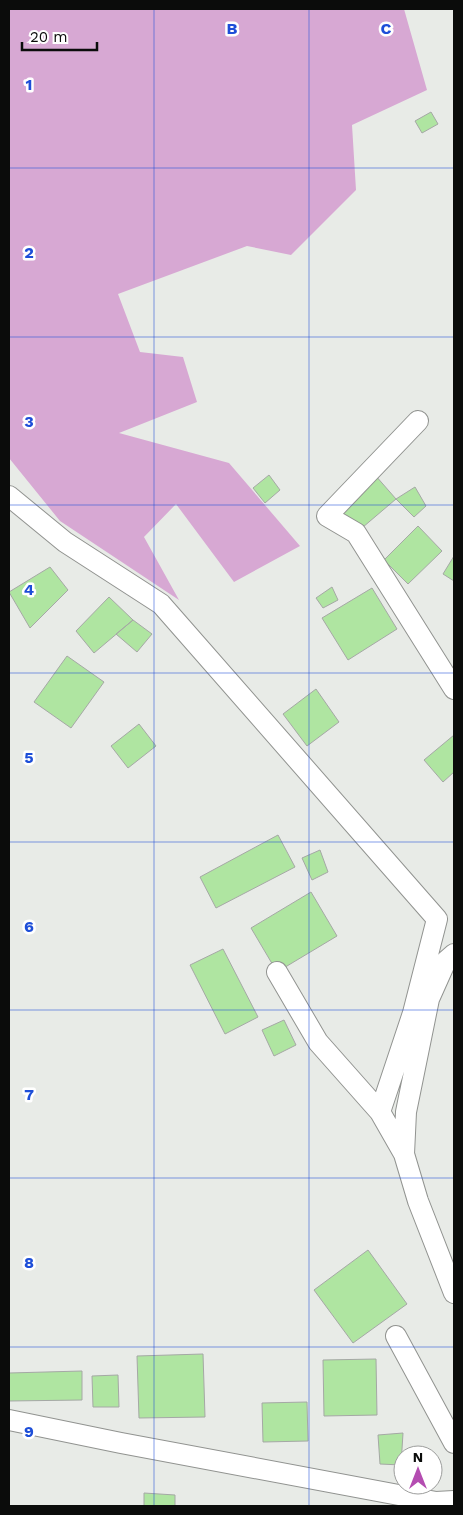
<svg xmlns="http://www.w3.org/2000/svg" width="463" height="1515" viewBox="0 0 463 1515" font-family="'Work Sans',sans-serif">
	<style>
		.green { fill: #d7a8d3 }
		.building { fill: #afe5a1; stroke: #a5a8a5 }
		.lines { fill: none; stroke-linecap: round; stroke-linejoin: round }
		.street-casing { stroke: #919390; stroke-width: 22 }
		.street { stroke: #fff; stroke-width: 20 }
		.grid { fill: none; stroke: #1d4ed8; stroke-width: 1; stroke-opacity: 0.55 }
		.grid-label { font-size: 16px; text-anchor: middle; font-weight: bold; fill: #1d4ed8; stroke: #fff; stroke-width: 5; stroke-linejoin: round; paint-order: stroke }
	</style>
	<rect width="100%" height="100%" fill="#e8ebe7"/>
	<path class="green" d="M9,9H404L427,90L352,125L356,190L291,255L247,246L118,294L140,352L183,357L197,402L119,433L229,463L300,546L234,582L176,504L144,537L179,600L60,521L9,458Z"/>
	<path class="building" d="M431,112L438,124L422,133L415,121Z
		M269,475L280,490L265,503L253,488Z
		M375,475L396,499L356,533L335,509Z
		M415,487L426,506L414,517L396,499Z
		M418,526L442,551L408,584L384,560Z
		M454,556V581L443,574Z
		M50,567L68,590L30,628L9,592Z
		M332,587L338,600L323,608L316,598Z
		M372,588L397,629L348,660L322,618Z
		M109,597L133,620L94,653L76,631Z
		M133,620L152,634L137,652L116,634Z
		M67,656L104,682L71,728L34,702Z
		M316,689L339,722L307,746L283,714Z
		M139,724L156,746L128,768L111,746Z
		M454,735V772L443,782L424,760Z
		M278,835L295,867L216,908L200,877Z
		M320,850L328,872L312,880L302,858Z
		M311,892L337,936L277,972L251,928Z
		M223,949L258,1017L225,1034L190,965Z
		M284,1020L296,1045L274,1056L262,1030Z
		M368,1250L407,1304L353,1343L314,1290Z
		M203,1354L205,1417L139,1418L137,1356Z
		M376,1359L377,1415L324,1416L323,1360Z
		M82,1371V1400L9,1401V1373Z
		M118,1375L119,1407H93L92,1376Z
		M307,1402L308,1441L263,1442L262,1403Z
		M403,1433L401,1465L380,1464L378,1435Z
		M144,1493L175,1495V1506H144Z"/>
	<g class="lines">
		<defs>
			<path id="street" d="M418,421L327,516L356,533L454,689
				M9,496L65,542L161,604L437,919L413,1013L380,1112
				M454,954L446,961L429,999L406,1112L404,1154L418,1201L454,1293
				M277,972L318,1042L380,1112L404,1154
				M396,1336L454,1443
				M9,1420L121,1443L436,1502L454,1501"/>
		</defs>
		<use href="#street" class="street-casing"/>
		<use href="#street" class="street"/>
	</g>
	<path class="grid" d="M154,9V1506M309,9V1506M9,168H454M9,337H454M9,505H454M9,673H454M9,842H454M9,1010H454M9,1178H454M9,1347H454"/>
	<g class="grid-label">
		<text x="232" y="34">B</text>
		<text x="386" y="34">C</text>
		<text x="29" y="90">1</text>
		<text x="29" y="258">2</text>
		<text x="29" y="427">3</text>
		<text x="29" y="595">4</text>
		<text x="29" y="763">5</text>
		<text x="29" y="932">6</text>
		<text x="29" y="1100">7</text>
		<text x="29" y="1268">8</text>
		<text x="29" y="1437">9</text>
	</g>
	<rect width="463" height="1515" fill="none" stroke="#0b0c0b" stroke-width="20"/>
	<g transform="translate(418 1470)"><circle r="24" fill="#ffffff" stroke="#9d9e9d"/>
	<path d="M0-4L9 19L0 12L-9 19Z" fill="#b44db1"/>
	<text y="-8" font-size="14" font-weight="bold" text-anchor="middle" fill="#0b0c0b">N</text>
	</g>
	<path d="M22 42v8h75v-8" fill="none" stroke="#0b0c0b" stroke-width="2.5"/>
	<text x="30" y="42" font-size="15" fill="#0b0c0b" stroke="#ffffff" stroke-width="4" paint-order="stroke">20 m</text>
</svg>
